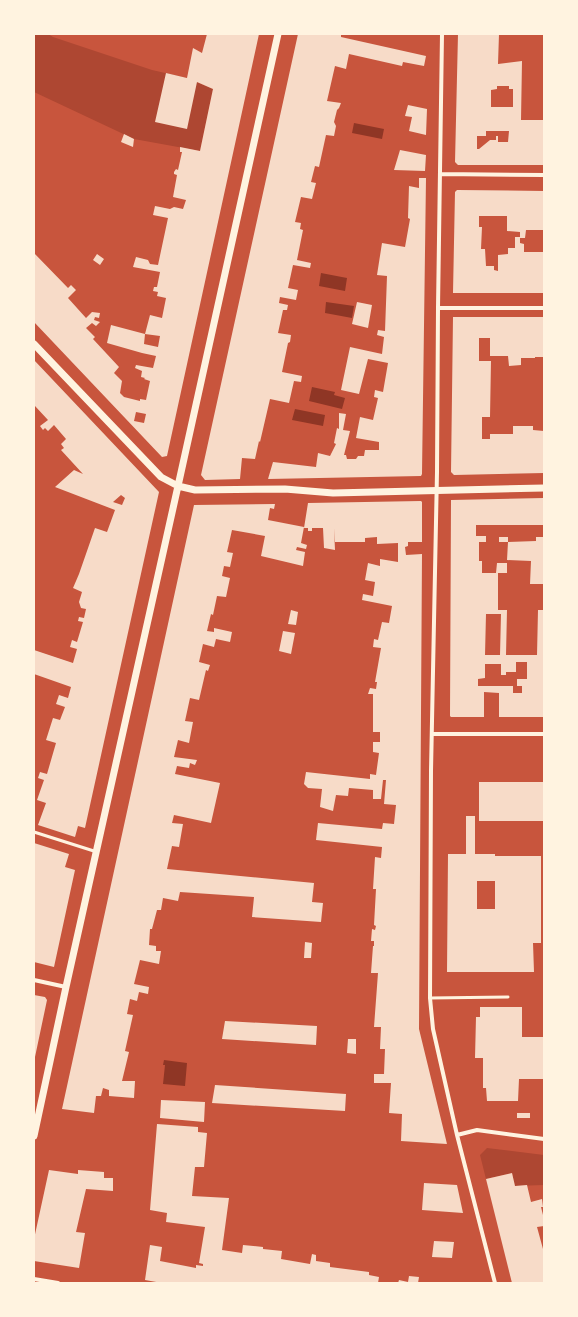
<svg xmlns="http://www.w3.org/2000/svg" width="578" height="1317" viewBox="0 0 578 1317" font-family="'Crimson Pro',serif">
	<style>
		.green { fill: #ae4732 }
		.water { fill: #8f3625 }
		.building { fill: #f7dbc8; fill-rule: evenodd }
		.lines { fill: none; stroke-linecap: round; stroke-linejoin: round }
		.service { stroke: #fff3e0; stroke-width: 3 }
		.minor { stroke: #fff3e0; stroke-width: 4 }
		.tertiary { stroke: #fff3e0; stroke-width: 7 }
	</style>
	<rect width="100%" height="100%" fill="#c8553d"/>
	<path class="green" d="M34,34H48L53,37L152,70L187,78L213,89L200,151L134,139L34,92Z
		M487,1148L544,1155V1185L515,1186L512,1173L486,1179L480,1155Z"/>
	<path class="water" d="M354,123L384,129L382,139L352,133Z
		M321,273L347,278L345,291L319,286Z
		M326,302L354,306L352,318L325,313Z
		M312,387L335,392L334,395L345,398L342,409L309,401Z
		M295,409L325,415L323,426L292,420Z
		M164,1060L187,1063L185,1086L163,1084L165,1065H163Z"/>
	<path class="building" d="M207,34H259L167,456L162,457L34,322V253L68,288L71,285L76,290L68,298L86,318L92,312L100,313L99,318L95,317L94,320L100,322L96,326L92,323L86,328L95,337L93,339L119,367L114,373L122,381L120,393L124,397L140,401V399L146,400L150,381L144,379L145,378L141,377L142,371L135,368L136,365L153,368L156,356L142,353L107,343L111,325L145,334L144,344L158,347L160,336L145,334L150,315L162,318L166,298L157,296L158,292L153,291L154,287H157L160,272L133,267L136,257L148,260L150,264L158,265L168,218L153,215L155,206L170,209L174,207L183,209L186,200L173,197L177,175L174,174V172L176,169L178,170L182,152H180V147L200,151L213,89L197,82L187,129L155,122L166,73L187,78L193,48L202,53ZM136,412L146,414L144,423L134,421Z
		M298,34H341V37L426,56L424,66L403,62L402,66L349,54L346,69L335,66L327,101L341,103L339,108L337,110L334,122L336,126L334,136L326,135L319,167L315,166L311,182L316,183L312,199L301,197L295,222L301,223L300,229L303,230L297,260L311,263L310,268L293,265L288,288L298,290L296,300L280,297L279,303L288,305L287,310H283L278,333L291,335L290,342L288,343L282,372L302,376L301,382L294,381L289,403L270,399L260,442L259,441L255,459L242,458L240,479L205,480L201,475Z
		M458,34H499L498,64L522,61L521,120H544V165H458L455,162ZM497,86H509V89H513V107H491V90L497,89ZM486,131H509L508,142H498V136H496V140H490L479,149H477V136H486Z
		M408,105L427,109L426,135L409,131L412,117L405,116Z
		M124,134L134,139L133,147L121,142Z
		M400,150L426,155L425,171L394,170Z
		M419,178H426L422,474L421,476L268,479L273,462L316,467L318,453L330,456L336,444L334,443L337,428L339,429V413L346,414L343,430L350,431L344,455H346L347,459H356L358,456H364L365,450H379V442L356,438L360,417L373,420L378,398L374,397L375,390L383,392L388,363L368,359L359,394L341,390L350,347L382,354L384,337L377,335L378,330L385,331L387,276L377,275L382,243L405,247L410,219L408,218L409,186L419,188Z
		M457,190L544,191V230H526L525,238H520V243L524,244V252H544V293H453L455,192ZM479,216H507V231L520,232V237H515V248H508V254L498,255V271L494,270V266H486L485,249H481L482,227H479Z
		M97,254L104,259L100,265L93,260Z
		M357,302L372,305L368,328L352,324Z
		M453,317H544V357H535V358H521V365L509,366L508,356H490V338H479V361H491L490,417H482V439H490V434H513V426H533V430L544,431V473L454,475L451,472Z
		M34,360L159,492L85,828L78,826L75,837L38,825L46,803L37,800L44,780L38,778L40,772L47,774L56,743L46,740L53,718L60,720L65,707L56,704L59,695L68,698L71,687L34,674V650L73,663L77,649L70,647L72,640L77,642L83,622L78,621L79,617L84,618L86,609L81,608L79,602L82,592L73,588L79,574L95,528L107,532L115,510L55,487L74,470L83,474L61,450L64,448L61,444L66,439L54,425L48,431L45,428L43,430L40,426L48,420L35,406L34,407ZM121,495L125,498L122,505L113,502Z
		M544,498V525H476V536H486V542H479V561H482V573H496L497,563H507V573H498V610H507L506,655H537L538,610H544V717H499V693L484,692V717H451L450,716L451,500ZM486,614H501L500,655H485ZM516,662H527V679H517V686H522V693H513V686H478V679L485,678V664H501V675H506V672H516Z
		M421,501L422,502V542H408V546L405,547L406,555L422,554L419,1029L447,1144L401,1141L402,1114L389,1113L391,1083H374V1074H384L385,1049H380L381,1027H374L378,973H371L373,946H374V941H371L372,929L375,930L376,926L374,925L376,889H373L375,857L381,858L382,847L316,840L318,823L382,829L383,823L394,824L396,805L384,804L386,780H383L381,799H373V790L349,788L348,796L336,795L333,811L320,807L322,789L308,788L304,784L306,772L370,779V774L376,775L379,753L373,752V742H380V732H373V694H368L370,688L376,689L377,682H375L381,648L373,647L374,639L378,640L382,622L389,623L392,606L362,600L363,594L373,596L375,582L365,580L368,563L380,566V559L398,562V543L377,544V537L365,538V542H335L334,528L335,550L324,548L323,528H312V531H308V528H304L308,503Z
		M275,504L274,509L270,508L268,520L304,527L301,543L307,545L306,549L297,547L296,550L305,552L303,566L261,556L265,536L232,530L227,552L233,553L230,567L224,566L222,576L230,578L226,597L217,596L213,615L211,614L207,631L214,632V628L232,632L230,642L216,639L214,647L203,644L199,662L210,665L208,671L206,670L199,700L190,698L185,721L193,722L189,743L178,740L174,757L197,760L195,765L190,763L189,768L177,766L175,774L220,783L211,823L174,815L172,823L183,824L179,847L172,846L167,869L314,883L312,902L323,903L321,922L252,917L254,897L180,892L178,901L163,898L161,910H157L152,929H150L149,945L156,946V951H161L159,964L140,960L134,984L149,987L148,994L139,992L137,1001L130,999L127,1014L133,1015L125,1051L129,1052L122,1081H135L134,1098L109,1096V1090L103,1088L101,1096H96L94,1113L62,1109L194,505Z
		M499,537H508V542H499Z
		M536,537H543L544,541V584H530L531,561L507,560L508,542L536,541Z
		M291,610L298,612L296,625L288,624Z
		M283,631L295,633L291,654L279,651Z
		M479,782H544V821H479Z
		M466,816H475V854H495V856H541V943H533L534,972H447L448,854H466ZM477,881H495V909H477Z
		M34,843L69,854L65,867L75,870L54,967L34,962Z
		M305,942L312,943L311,958H304Z
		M34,995L45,997L47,1000L35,1057Z
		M480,1007H522V1037H544V1079H519L518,1101H487L486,1088H483V1058H475L476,1017H480Z
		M225,1021L317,1026L316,1045L222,1039Z
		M348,1039H356V1054L347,1053Z
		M215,1085L346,1094L345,1111L212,1103Z
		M161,1100L205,1102L204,1122L160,1118Z
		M517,1113H530V1118H517Z
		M157,1124L198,1127V1132L207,1133L204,1167H195L192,1196L229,1198L222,1250L242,1253L243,1245L263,1247V1249L282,1251L281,1259L310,1264L312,1254L316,1255V1261L330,1263V1267L369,1272V1275L379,1277L378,1283H162L145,1280L150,1245L162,1247L160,1261L196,1268V1265L203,1266V1264L199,1263L205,1227L166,1222L167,1213L150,1210Z
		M49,1170L78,1174V1170L104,1172V1178H113V1191L86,1189L76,1232L85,1233L79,1268L34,1261V1239Z
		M512,1173L515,1186L527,1185L531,1202L542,1199L543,1207H541L544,1219V1226L537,1227L543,1249H544V1283H512L486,1179Z
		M424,1183L457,1185L463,1213L422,1210Z
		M434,1241L454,1242L452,1258L432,1257Z
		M409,1276L419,1277L418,1283H398L399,1280L408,1282Z"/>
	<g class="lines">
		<path class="service" d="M34,832L97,852
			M430,998L508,997"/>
		<path class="minor" d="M442,34L438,308L437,472L431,771L430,998L433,1029L457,1135L495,1283
			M440,174L544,175
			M438,308H544
			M432,734H544
			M34,980L66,987
			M457,1135L477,1130L544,1139
			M34,1279L58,1283"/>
		<path class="tertiary" d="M34,344L161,477L178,486L195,490L285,489L333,493L544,488
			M34,1136L66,987L178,486L278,34"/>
	</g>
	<rect width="578" height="1317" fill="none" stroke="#fff3e0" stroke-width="70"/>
</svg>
